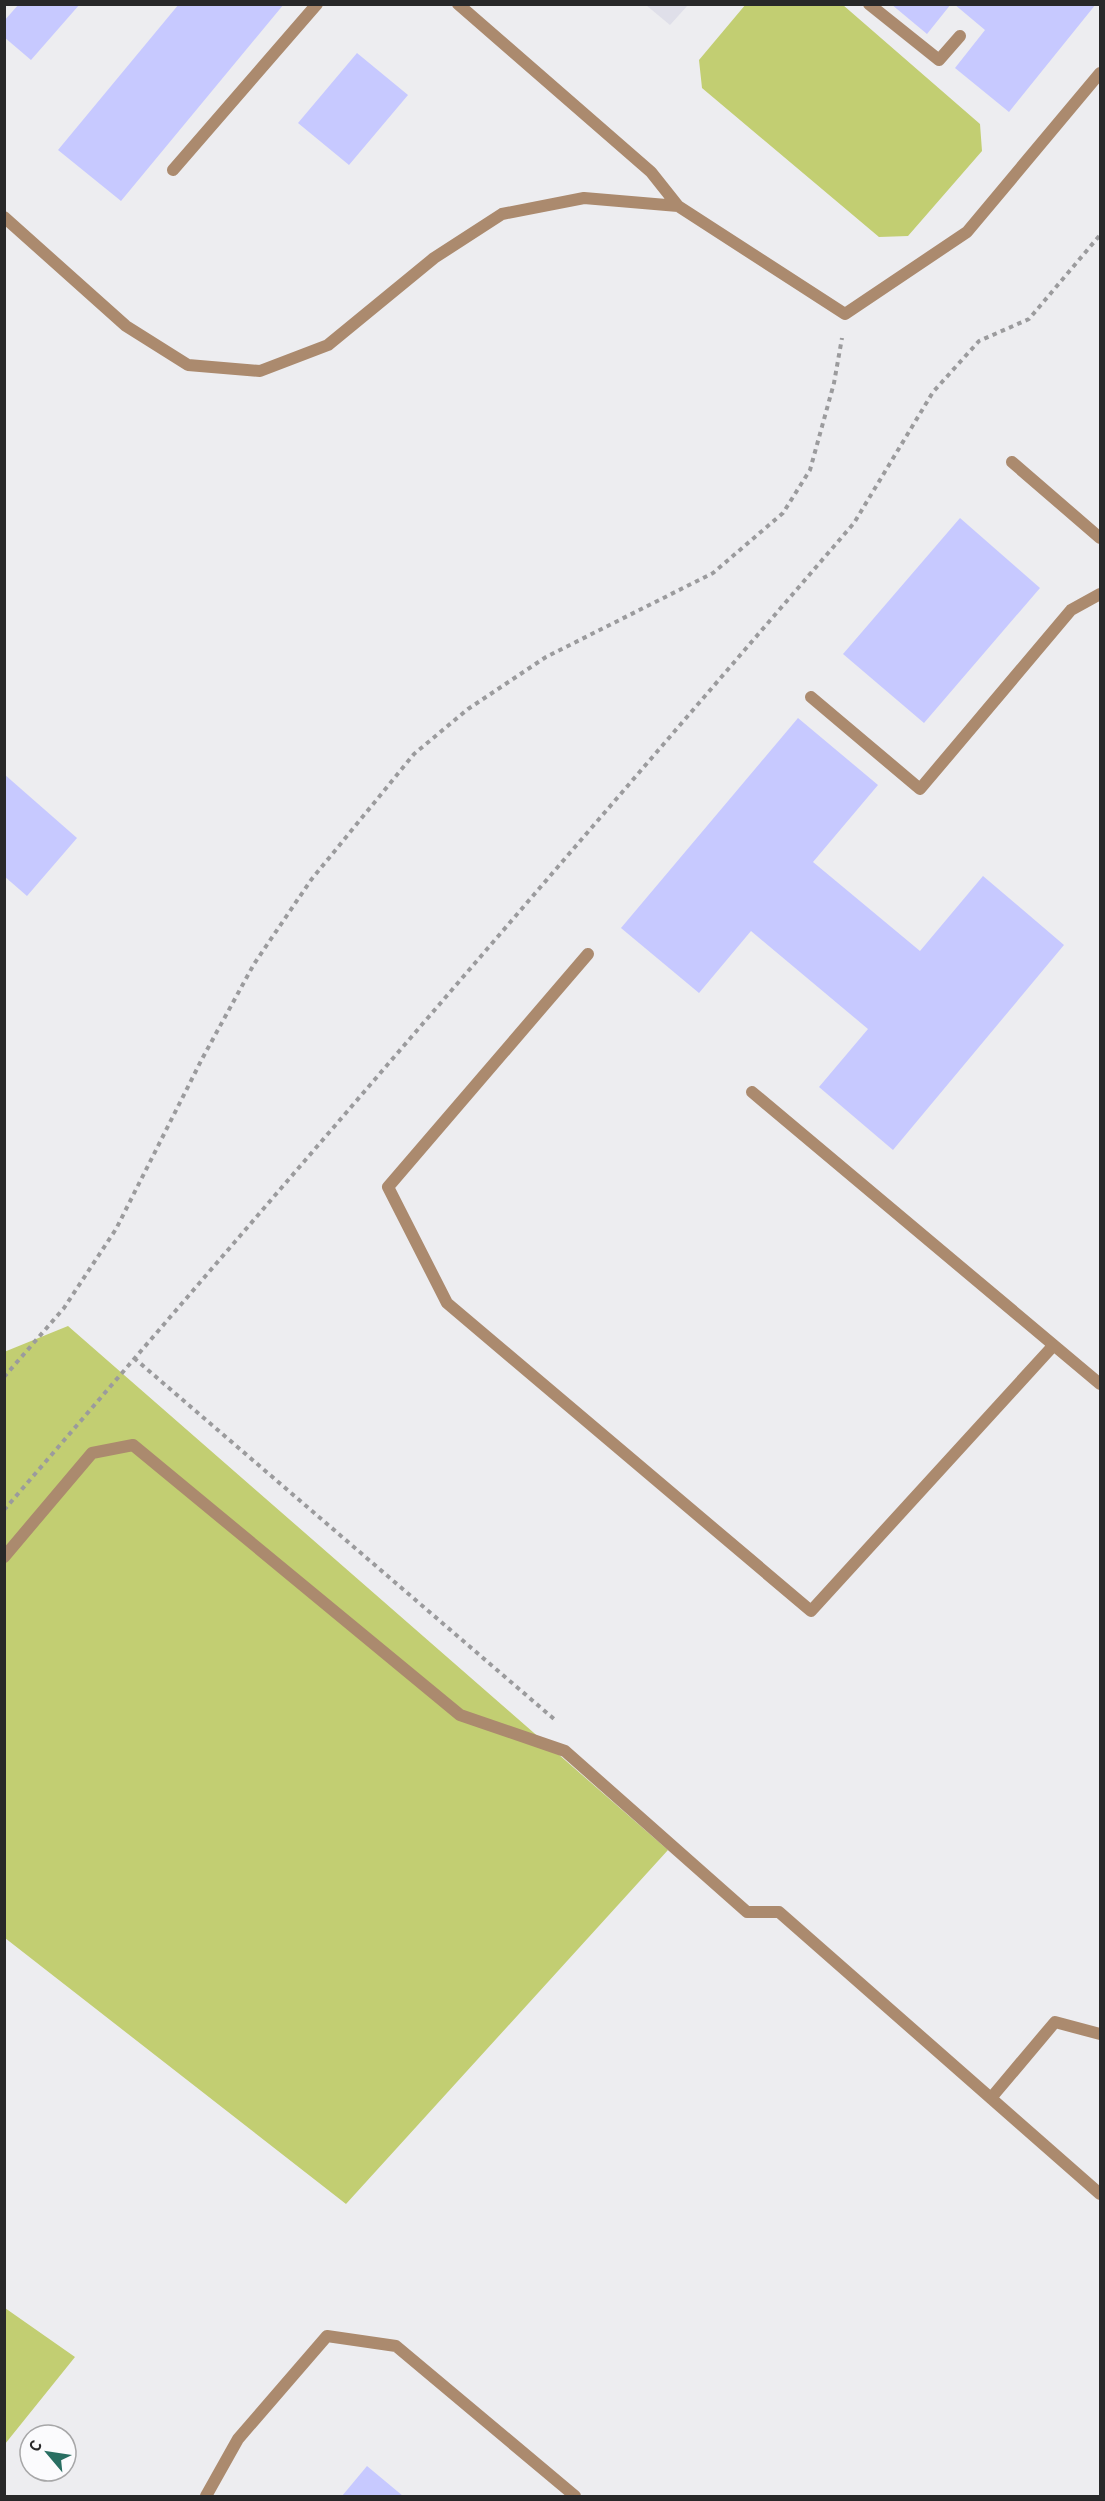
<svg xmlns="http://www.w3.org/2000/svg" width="1105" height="2501" viewBox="0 0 1105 2501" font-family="Overpass,sans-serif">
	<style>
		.built { fill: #dfdfe9 }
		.green { fill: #c2ce72 }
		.building { fill: #c7c9ff }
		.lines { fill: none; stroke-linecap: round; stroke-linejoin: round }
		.path { stroke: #9b9b9d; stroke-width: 4; stroke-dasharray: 4.5 4.5; stroke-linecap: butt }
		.lane { stroke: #ab8a6e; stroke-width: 12 }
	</style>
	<rect width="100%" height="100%" fill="#ededf0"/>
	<path class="built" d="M646,5H688L670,25Z"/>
	<path class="green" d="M746,4L843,5L980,124L982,151L908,236L879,237L702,88L699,60Z
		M68,1326L668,1850L346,2204L5,1938L4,1352Z
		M5,2308L75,2357L5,2444Z"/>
	<path class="building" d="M19,4H80L31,60L4,37V21Z
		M179,4H284L121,201L58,150Z
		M891,4H951L927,34Z
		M954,4H1096L1009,112L955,68L985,30Z
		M357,53L408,95L349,165L298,123Z
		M960,518L1040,588L924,723L843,654Z
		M798,718L878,785L813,862L920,951L983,876L1064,945L893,1150L819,1087L868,1029L751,931L699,993L621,928Z
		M4,774L77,838L27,896L4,876Z
		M367,2466L403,2496H342Z"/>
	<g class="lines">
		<path class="path" d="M134,1358L554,1719
			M4,1377L64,1308L116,1229L202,1059L254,964L311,880L414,754L468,709L546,657L713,573L783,513L810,470L834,383L842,338
			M4,1510L854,523L933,392L979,341L1029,319L1100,235"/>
		<path class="lane" d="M458,4L651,172L678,206L845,314L967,232L1100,73
			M869,4L939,60L960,36
			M173,170L317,4
			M4,217L126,326L188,365L260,371L328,345L434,258L502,214L584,198L678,206
			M1012,462L1100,538
			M811,697L920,789L1071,610L1100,594
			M588,954L388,1187L447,1303L811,1611L1053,1346
			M752,1092L1100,1384
			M4,1557L92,1453L133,1445L460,1715L565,1751L747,1912H779L1100,2194
			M991,2098L1055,2022L1100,2034
			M206,2496L238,2439L327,2336L396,2346L575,2496"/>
	</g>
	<rect width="1105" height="2501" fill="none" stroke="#282829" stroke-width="12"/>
	<g transform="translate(48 2453) rotate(299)"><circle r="28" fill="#fbfbfd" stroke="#a7a7a8" stroke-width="1.5"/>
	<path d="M0-4.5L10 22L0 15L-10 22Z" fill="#296e62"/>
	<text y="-9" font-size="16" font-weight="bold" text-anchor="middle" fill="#282829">С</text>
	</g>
</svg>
